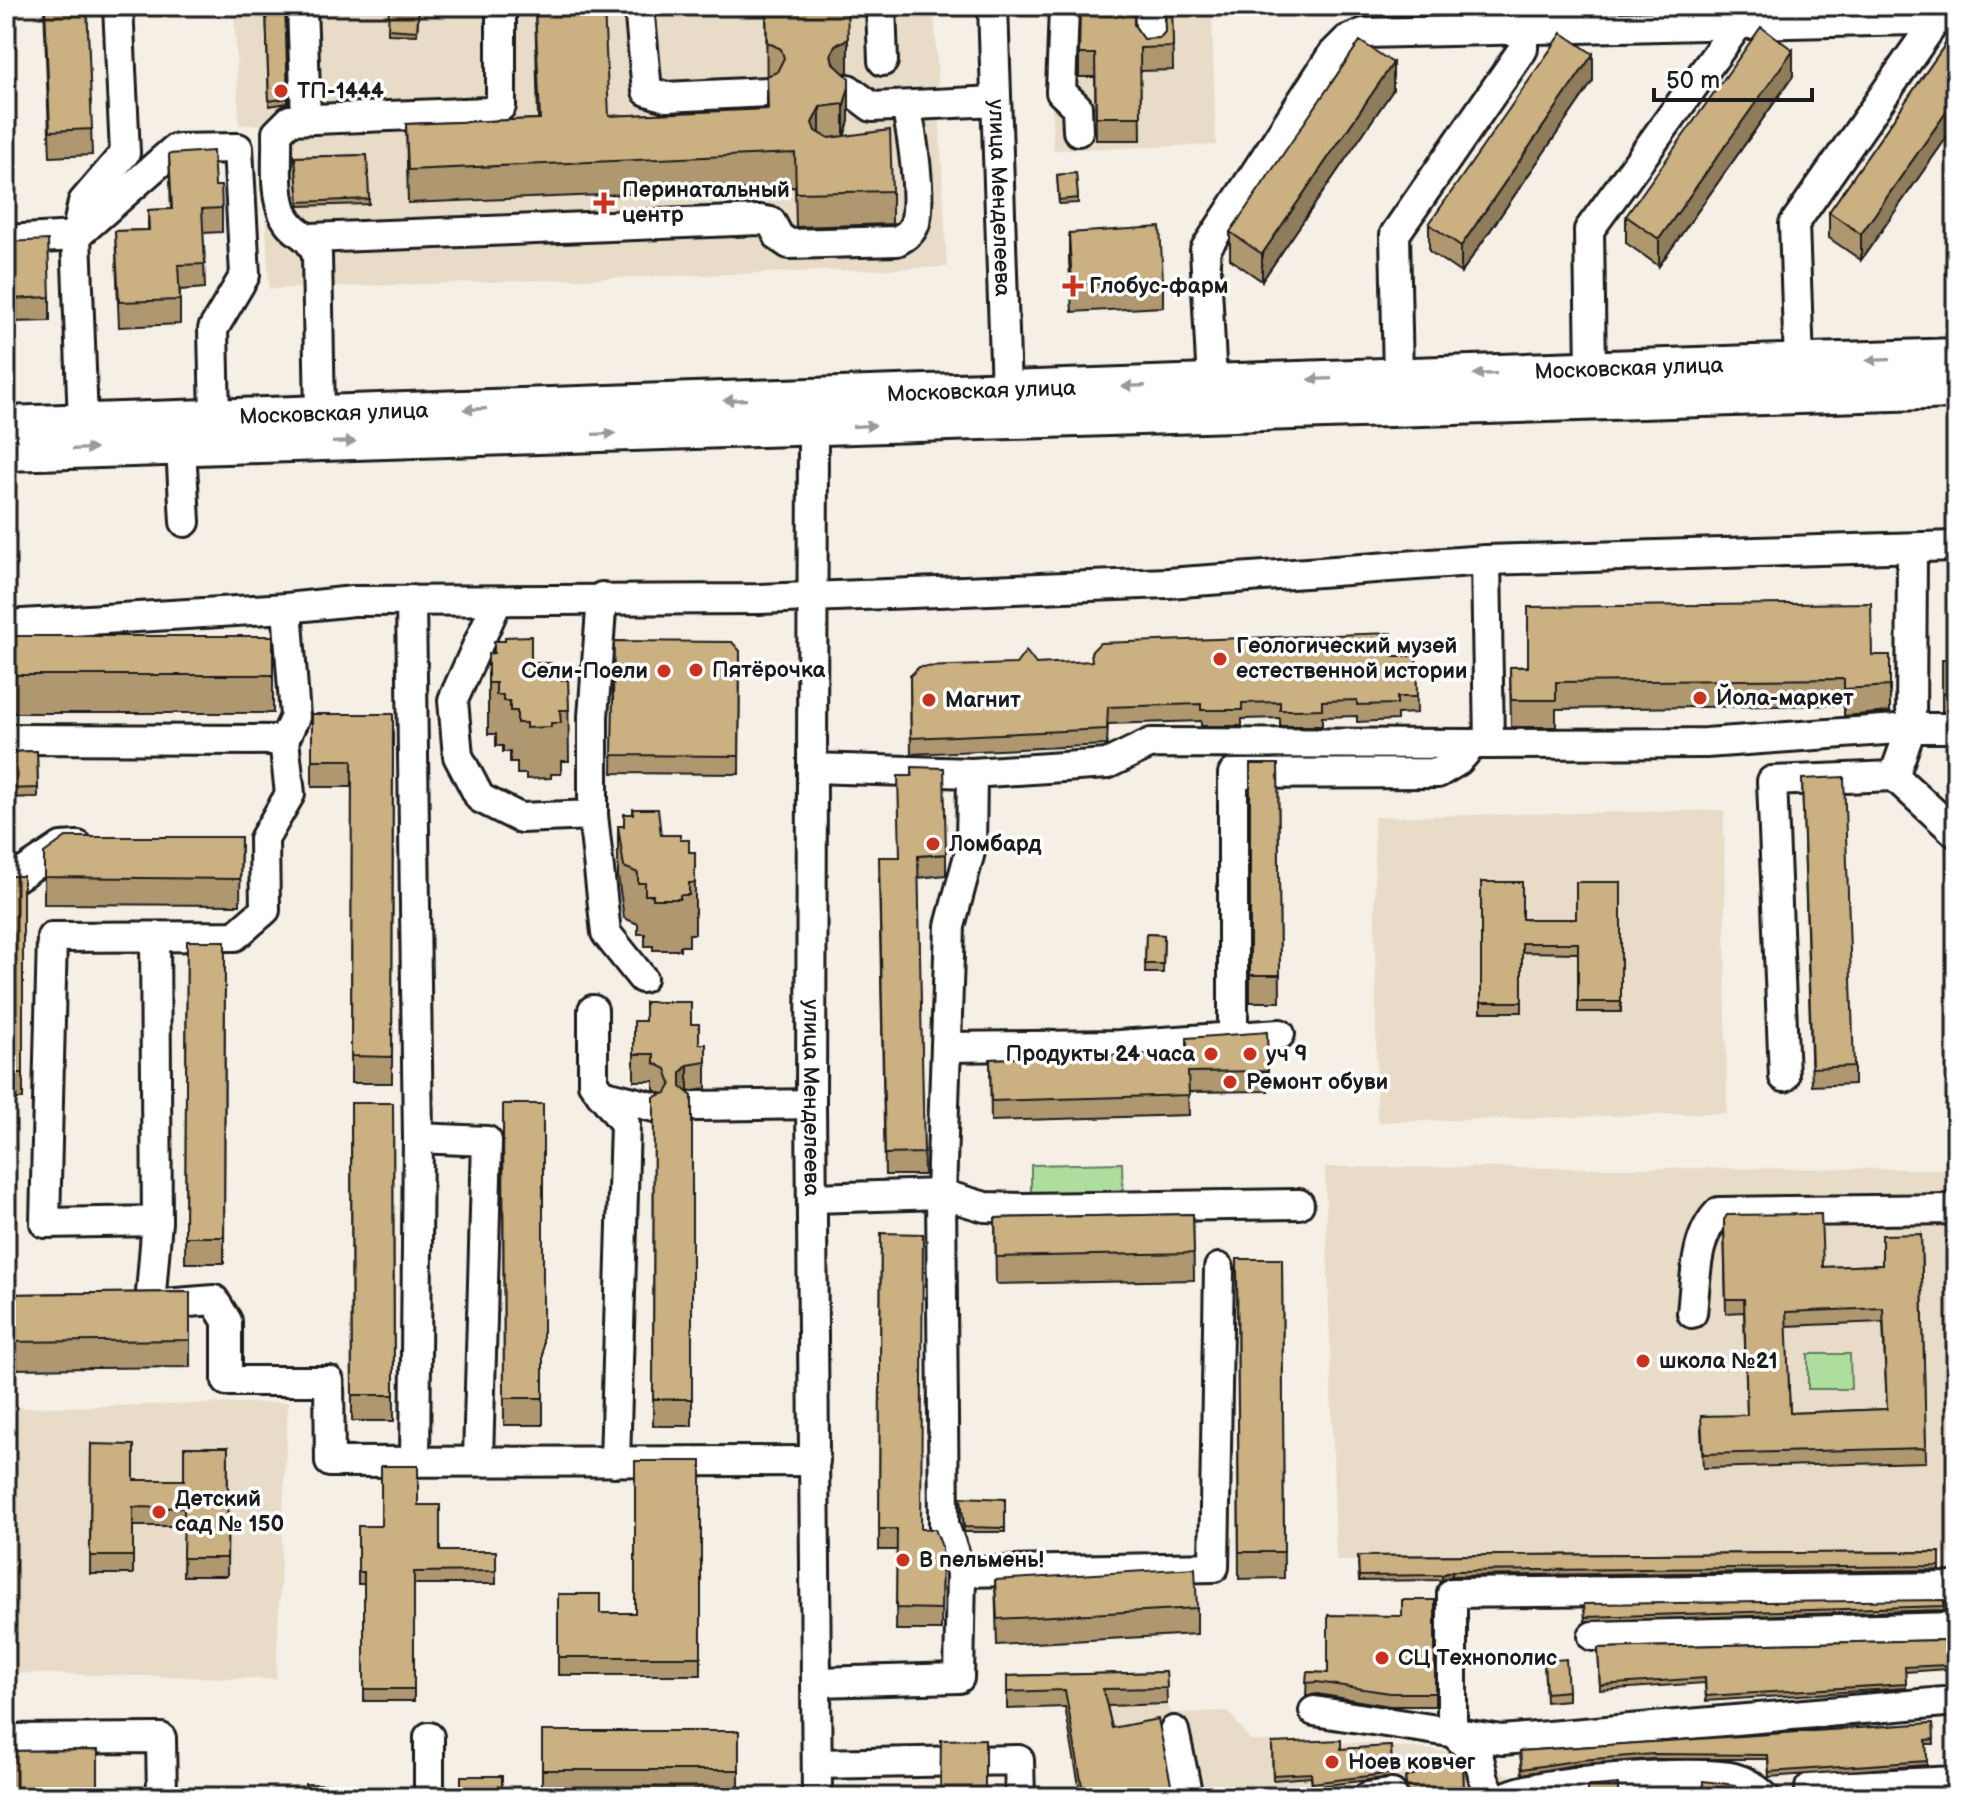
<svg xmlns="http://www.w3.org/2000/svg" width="1962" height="1803" viewBox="0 0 1962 1803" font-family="'Balsamiq Sans',sans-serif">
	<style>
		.built { fill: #e8dcc8 }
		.green { fill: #adde9e; stroke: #647d5d; stroke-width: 2 }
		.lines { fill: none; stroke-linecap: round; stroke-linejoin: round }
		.minor-casing { stroke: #1c1c1c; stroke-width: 34 }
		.major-casing { stroke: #1c1c1c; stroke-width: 42 }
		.minor { stroke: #fff; stroke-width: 28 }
		.major { stroke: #fff; stroke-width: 36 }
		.wall { fill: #af976f; stroke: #1c1c1c; stroke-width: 2; fill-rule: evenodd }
		.shaded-wall { fill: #8e7b5a; stroke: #1c1c1c; stroke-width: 2 }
		.building { fill: #cbb081; stroke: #1c1c1c; stroke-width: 2; fill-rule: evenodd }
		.oneway { fill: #999 }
		.poi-dot { fill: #c8321e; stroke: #fff; stroke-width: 3 }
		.labels { text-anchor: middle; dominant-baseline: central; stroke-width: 7; stroke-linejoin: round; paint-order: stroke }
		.poi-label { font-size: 22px; font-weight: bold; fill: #1c1c1c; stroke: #fff; text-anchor: start }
		.street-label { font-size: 22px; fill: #1c1c1c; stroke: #fff }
	</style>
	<rect width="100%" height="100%" fill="#f5efe6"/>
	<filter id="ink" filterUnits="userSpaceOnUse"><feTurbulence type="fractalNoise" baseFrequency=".0125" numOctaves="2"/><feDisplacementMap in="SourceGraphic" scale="16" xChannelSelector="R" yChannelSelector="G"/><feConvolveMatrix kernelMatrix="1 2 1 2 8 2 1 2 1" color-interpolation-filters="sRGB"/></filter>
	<g filter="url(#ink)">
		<path class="built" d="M234,6H934L947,267L269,289L261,125H239Z
			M1050,6H1481L1212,18L1216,145L1053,150Z
			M1724,810L1727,1113L1377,1122L1374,817Z
			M1325,1167L1956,1169V1554L1336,1561Z
			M288,1402L276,1679L6,1673V1408Z
			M1167,1704L1172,1713L1228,1711L1251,1741L1359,1743L1454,1752L1511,1776L1514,1796L1739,1786L1752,1797H1081L1065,1707Z"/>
		<path class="green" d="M1122,1163L1123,1193L1031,1195V1165Z
			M1808,1354H1850L1851,1389H1808Z"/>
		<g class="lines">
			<defs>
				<g id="minor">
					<path d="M302,6L306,119"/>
					<path d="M639,6L647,91L666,97L767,92"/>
					<path d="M881,6L883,61"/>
					<path id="s1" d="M993,6L1006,391"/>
					<path d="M1064,6L1061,92L1077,107L1078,131"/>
					<path d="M1149,6L1151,47"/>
					<path d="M1508,6V30"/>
					<path d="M848,89L872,107L996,101"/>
					<path d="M311,238L760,220L771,222L779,237L789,244L897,241C906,236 912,232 915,223C922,198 912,132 906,107"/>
					<path d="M6,240L76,236L83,202L125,153L118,6"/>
					<path d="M1799,363L1794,224L1936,20"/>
					<path d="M1591,370L1589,230L1737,26"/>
					<path d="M1398,377L1395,234L1523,49V30"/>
					<path d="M1212,383L1205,250L1332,55L1347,40L1364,33L1956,19"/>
					<path d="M320,415L317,255C308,231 295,236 285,217C273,195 278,158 277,133L290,120L488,112L501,106V6"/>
					<path d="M83,422L76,236L175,149L238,148L245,275L213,329L215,418"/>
					<path id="s2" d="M813,428L811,1104L817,1797"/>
					<path d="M181,446L185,522"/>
					<path d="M1912,548L1911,728L1894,776L1956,833"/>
					<path d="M411,600L418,1138L415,1462"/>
					<path d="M497,602L453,700L458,756L480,798L520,818L593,815V717L602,597"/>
					<path d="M6,625L287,608L353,601L759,599L1168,583L1486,560L1956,546"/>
					<path d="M6,739L284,740L295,717L287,608"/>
					<path d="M1489,744L1706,743L1911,728H1956"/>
					<path d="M812,768L972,773L1107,764L1151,743L1473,744"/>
					<path d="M593,815L606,933L642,978"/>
					<path d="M6,884L61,847L78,846"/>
					<path d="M593,1010V1083L625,1124L615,1462"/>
					<path d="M1233,1035V774L1438,773L1458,761L1473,744H1489L1486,560"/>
					<path d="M946,1047L1119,1045L1280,1034"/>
					<path d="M1784,1077L1772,781L1894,776"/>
					<path d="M601,1094L654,1107"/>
					<path d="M696,1106L811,1104"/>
					<path d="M418,1138L487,1141L478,1459"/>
					<path d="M813,1198L941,1194L985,1207L1023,1208L1299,1204"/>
					<path d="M157,1221L45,1223L52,937L235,936L265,910L264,839L290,794L284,740"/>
					<path d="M150,1305L157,1221L155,937"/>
					<path d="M151,1305L214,1300L227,1321V1381H329L330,1462L815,1461"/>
					<path d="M1692,1313C1696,1280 1694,1237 1719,1212L1956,1209V1214"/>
					<path d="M961,1572L1214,1567L1219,1268"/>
					<path d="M1593,1636L1956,1627"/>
					<path d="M817,1682L959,1678L961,1572L944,1525L941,1194L950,926L971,848L972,773"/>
					<path d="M1314,1711L1502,1740L1956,1701"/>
					<path d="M1174,1731L1188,1797"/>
					<path d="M6,1739L161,1738L162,1797"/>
					<path d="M817,1764L1019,1760L1020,1797"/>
					<path d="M1810,1788L1956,1781"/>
					<path d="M429,1797V1737"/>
					<path d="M1368,1797L1392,1794"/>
					<path d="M1493,1797L1484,1780L1479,1758L1452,1731V1593L1956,1587"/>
					<path d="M1506,1797C1538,1780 1698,1769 1734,1778C1746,1781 1757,1789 1765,1797"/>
				</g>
				<g id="major">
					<path id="s3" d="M6,425L1956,357"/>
					<path d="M6,452L1956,390"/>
				</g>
			</defs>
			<use href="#minor" class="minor-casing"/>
			<use href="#major" class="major-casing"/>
			<use href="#minor" class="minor"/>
			<use href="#major" class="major"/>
		</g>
		<path class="wall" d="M44,6H87L92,155L50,157Z
			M266,6H285L288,103L269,106Z
			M419,6L417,35L388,34V29Z
			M535,6L609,116L767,109L766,6L848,72L845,74L849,121L844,136L892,191V224L796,227L795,187L408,203L406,124L538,119Z
			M1164,6H1172L1173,70L1140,71L1141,140H1096L1095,77H1079V54L1093,8L1134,25L1144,39L1160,38L1165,32Z
			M1956,29V124L1861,260L1829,238V212Z
			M1793,76L1659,266L1626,243V216Z
			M1593,81L1461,273L1429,251V224Z
			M1393,90L1262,281L1230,259V232Z
			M169,154L215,186L222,208V232L203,233L205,288L180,290V324L119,327L115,231L148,230V210L171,209Z
			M367,155L369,204L299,206L295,157Z
			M1076,173L1078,203L1059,204L1057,175Z
			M1069,233L1163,280V307L1072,312L1069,260Z
			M6,242L50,297V321L11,322V330H6Z
			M1956,608V713L1942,711V660H1953Z
			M6,636H273V713H6Z
			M614,641L740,651L739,774L612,773Z
			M488,654L551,668L561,680H568L569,761H561V774H551V778L526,779V774H517V762H510V752H503V746H496V734H488Z
			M1890,655V712L1844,716V705L1556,709V727H1511L1510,667Z
			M1416,656L1417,713L1397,714V720L1357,722V716L1322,717V726H1280V718L1242,719V726H1201V721L1108,724L1107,745L911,754L910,676L1036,664Z
			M312,714H393L392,1083H351L352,787H312Z
			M37,751L38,797L6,798V752Z
			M1250,764H1278L1280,1002H1250Z
			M1802,779L1854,1066V1084L1812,1086Z
			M633,814L661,835L680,840L689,852H695V934H689V946H680V950H653V946H645V934H638V924L624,918L618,877V826H624Z
			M241,837L240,905L44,904V853Z
			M946,854V875L918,878L924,1175H885L879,878L900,857Z
			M6,876H23V1099H6Z
			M1481,882L1522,919H1576L1621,882V1012H1578V953L1522,952V1012H1481Z
			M1146,934L1164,935L1163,973H1145Z
			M187,941H225L224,1263H185Z
			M634,1021L691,1024L706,1062V1089L687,1092L692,1096V1426H653L654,1097L663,1094L654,1090V1081H634Z
			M1267,1032L1268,1091L1188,1092L1189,1115L991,1121L990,1059L1187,1053Z
			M351,1103H393L394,1421H352Z
			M503,1104H543V1425H504Z
			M1193,1214L1194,1280L996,1284L995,1218Z
			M1724,1220L1823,1267L1882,1265L1921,1234L1926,1462L1703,1468L1701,1429L1747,1415L1744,1312L1726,1313ZM1883,1322L1887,1409L1790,1413L1786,1326Z
			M881,1233L921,1529L942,1547L941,1630H896L897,1550H879Z
			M1237,1259H1282L1284,1578L1239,1579Z
			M190,1292V1367L6,1369V1294Z
			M91,1444L134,1480H184L228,1447L227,1576H183L184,1526H133V1574H90Z
			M701,1461V1675H558V1594L600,1613H635Z
			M1005,1499V1532H964L961,1502Z
			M418,1505L440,1551H496V1584H414V1701H364V1584H358V1526H381Z
			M1940,1552V1570L1452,1576L1442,1580L1359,1581L1358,1556Z
			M995,1580L1197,1608V1634L997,1645Z
			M1435,1600V1706H1390L1317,1694L1306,1696L1307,1672L1328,1673L1402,1616Z
			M1584,1604L1944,1606V1610L1585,1621Z
			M1946,1640L1947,1669L1905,1672L1906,1688L1706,1701L1705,1683L1600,1690L1598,1648Z
			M1544,1661L1568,1691V1700L1546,1702Z
			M1166,1672L1167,1704L1107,1706L1112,1728L1171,1784L1178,1797H1081L1065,1707L1007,1709V1676Z
			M1933,1723L1934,1744H1926L1927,1765L1769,1777L1768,1759H1653L1581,1764L1522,1774L1520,1751Z
			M542,1731H739V1796H542Z
			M1272,1743L1341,1749L1391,1746L1392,1777L1312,1787L1311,1777L1273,1780Z
			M98,1750V1797H6V1751Z
			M1463,1763L1464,1796L1408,1797L1405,1778L1425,1770V1764Z"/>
		<path class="shaded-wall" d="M848,39V72L835,78L831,54L835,45Z
			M1793,50V76L1659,266V239Z
			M1593,54V81L1461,273V246Z
			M1393,63V90L1262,281V254Z
			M849,87V121L844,137V104Z
			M1956,98V124L1861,260V234Z
			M820,107V140L812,157V123Z
			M688,1065V1091L681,1098V1072Z
			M1452,1571V1576L1442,1580V1575Z"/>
		<path class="building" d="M45,6H87L92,129L50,131Z
			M266,6H285L288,98L269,101Z
			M389,6H419L417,31L388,29Z
			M535,6H604L609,116L768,109L767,76L777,72L784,58L781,49L767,42L766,6H847L848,39L835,45L831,54L833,63L849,78V87L844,104L820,107L812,123L815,131L829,138L890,130L892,191L796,193L795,153L408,170L406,124L540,119Z
			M1094,6H1134V25L1144,39L1160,38L1166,31L1165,6H1172L1173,47L1140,48L1141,117H1096L1095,54H1079L1080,9L1094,8Z
			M1761,27L1793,50L1659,239L1626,216Z
			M1956,29V98L1861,234L1829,212Z
			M1562,33L1593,54L1461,246L1429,224Z
			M1360,41L1393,63L1262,254L1230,232Z
			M213,151L215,186H221L222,208L202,209L205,264L178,265L180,300L119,302L115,231L149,230L148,210L172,209L169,154Z
			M367,155L369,199L299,202L295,157Z
			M1076,173L1078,198L1059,200L1057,175Z
			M1160,227L1163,280L1072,285L1069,233Z
			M48,240L50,297L11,299V306H6V242Z
			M1871,603L1872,655H1890V686L1844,689V679L1556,682V700H1511L1510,667H1528V607Z
			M1952,608H1956V695L1942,693V660H1953Z
			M1391,633L1392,656H1416L1417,697H1397V704L1357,705V700L1322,701V709L1294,710H1280V702L1242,703V710H1201V704L1108,707L1107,729L911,738L910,676L919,667L1016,664L1026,651L1036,664L1092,661L1091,652L1100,643Z
			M6,636H273V675H6Z
			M531,636V663H551V668H561V680H568L569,710H560L561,723H551V727L526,728V723H517V711H510V701H503V695H496V683H488V654L494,653V641H505V637Z
			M614,641L732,642L740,651L739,756L612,755Z
			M312,714H393L392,1057L351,1056L352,760H312Z
			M37,751L38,788L6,789V752Z
			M1250,764H1278L1280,975H1250Z
			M912,767L944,768L946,854L918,856L924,1153L885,1154L879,857H900L898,776H912Z
			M1844,777L1854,1066L1812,1068L1802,779Z
			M633,809H658L661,835H680V840H689V852H695V883H689V895H680V899H653V895H645V883H638V873L624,867L618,826H624V814H633Z
			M66,837H241L240,879L44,877V853Z
			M6,876H23V1073H6Z
			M1481,882H1522V919H1576V882H1621V1002H1578V943H1522V1002H1481Z
			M1146,934L1164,935L1163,964H1145Z
			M187,941H225L224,1237H185Z
			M645,1002H691V1024H699V1044H706V1062L688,1065L681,1072V1087L692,1096V1399H653L654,1097L666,1093L671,1084L666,1069L654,1063V1054H634V1021H645Z
			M1267,1032L1268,1071L1188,1072L1189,1095L991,1101L990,1059L1187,1053V1038Z
			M351,1103H393L394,1395H352Z
			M503,1104H543V1398H504Z
			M1193,1214L1194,1253L996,1257L995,1218Z
			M1821,1214L1823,1267L1882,1265V1235L1921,1234L1926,1448L1703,1454L1701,1416L1747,1415L1744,1299H1726L1724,1220L1727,1215ZM1883,1308L1887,1409L1790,1413L1786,1312Z
			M881,1233L923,1234L921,1529H935L942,1547L941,1609L896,1608L897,1529H879Z
			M1237,1259H1282L1284,1552H1239Z
			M190,1292V1340L6,1342V1294Z
			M91,1444L134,1445V1480H184V1447H228L227,1558H183L184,1508L133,1507V1556H90Z
			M635,1461H701V1657H558V1594H600V1613H635Z
			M381,1466H418V1505H440V1551H496V1571L414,1572V1689H364V1572H358V1526H381Z
			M961,1497L1005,1499V1528L964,1527Z
			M1940,1552V1566L1452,1571L1442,1575L1359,1576L1358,1556Z
			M1195,1568L1197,1608L997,1619L995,1580Z
			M1402,1600H1435V1693H1390L1317,1682L1306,1683L1307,1672L1328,1673V1615L1402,1616Z
			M1944,1600V1606L1585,1617L1584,1604Z
			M1946,1640L1947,1665L1905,1667L1906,1684L1706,1696L1705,1678L1600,1685L1598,1648Z
			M1566,1659L1568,1691L1546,1693L1544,1661Z
			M1166,1672L1167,1688L1103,1689L1112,1728L1158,1719L1171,1784L1177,1793L1178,1797H1084L1065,1690L1007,1692V1676Z
			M1933,1723L1934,1739L1926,1740L1927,1761L1769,1772L1768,1755L1653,1754L1581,1760L1522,1769L1520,1751Z
			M542,1731H739V1770H542Z
			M985,1739V1797H940L941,1740Z
			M1341,1740V1749L1391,1746L1392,1773L1312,1783L1311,1773L1273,1775L1272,1743Z
			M98,1750V1790L6,1791V1751Z
			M1463,1763L1464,1791L1408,1794L1405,1778L1426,1770L1425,1764Z
			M461,1776H502V1797H461Z
			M1703,1781L1735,1785V1795L1736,1797H1625L1703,1794Z
			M305,1784L350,1785V1797H305Z
			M1618,1784V1797H1587V1787Z
			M1929,1795V1797H1895Z"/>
		<defs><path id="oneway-solid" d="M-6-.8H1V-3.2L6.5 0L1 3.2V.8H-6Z" transform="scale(2)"/></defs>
		<g class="oneway">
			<use href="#oneway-solid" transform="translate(1878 360) rotate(178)"/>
			<use href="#oneway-solid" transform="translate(1485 374) rotate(178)"/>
			<use href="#oneway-solid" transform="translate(1320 379) rotate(178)"/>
			<use href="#oneway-solid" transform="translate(1134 386) rotate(178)"/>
			<use href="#oneway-solid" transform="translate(735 400) rotate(178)"/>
			<use href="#oneway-solid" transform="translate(475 409) rotate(178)"/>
			<use href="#oneway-solid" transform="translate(864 426) rotate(-2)"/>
			<use href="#oneway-solid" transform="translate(604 434) rotate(-2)"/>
			<use href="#oneway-solid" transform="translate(344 442) rotate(-2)"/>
			<use href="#oneway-solid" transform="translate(84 449) rotate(-2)"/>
		</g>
	</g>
	<g class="poi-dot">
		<circle cx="281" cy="91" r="8"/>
		<path d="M600 191h8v8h8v8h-8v8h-8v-8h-8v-8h8z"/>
		<path d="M1069 274h8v8h8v8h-8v8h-8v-8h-8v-8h8z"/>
		<circle cx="1220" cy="659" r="8"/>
		<circle cx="696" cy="670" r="8"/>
		<circle cx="664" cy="671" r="8"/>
		<circle cx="1700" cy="698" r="8"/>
		<circle cx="929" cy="700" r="8"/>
		<circle cx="933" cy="844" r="8"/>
		<circle cx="1211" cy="1054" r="8"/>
		<circle cx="1250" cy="1054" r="8"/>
		<circle cx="1230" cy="1082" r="8"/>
		<circle cx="1643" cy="1361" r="8"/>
		<circle cx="159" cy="1512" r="8"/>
		<circle cx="903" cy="1560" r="8"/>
		<circle cx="1382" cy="1658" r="8"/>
		<circle cx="1332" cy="1762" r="8"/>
	</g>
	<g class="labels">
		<g class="poi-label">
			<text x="297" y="91">ТП-1444</text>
			<text x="622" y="190">Перинатальный<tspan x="622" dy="25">центр</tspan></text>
			<text x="1089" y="286">Глобус-фарм</text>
			<text x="1236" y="646">Геологический музей<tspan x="1236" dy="25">естественной истории</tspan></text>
			<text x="712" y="670">Пятёрочка</text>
			<text x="648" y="671" text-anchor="end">Сели-Поели</text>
			<text x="1716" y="698">Йола-маркет</text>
			<text x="945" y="700">Магнит</text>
			<text x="949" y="844">Ломбард</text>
			<text x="1195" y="1054" text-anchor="end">Продукты 24 часа</text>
			<text x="1266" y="1054">уч 9</text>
			<text x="1246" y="1082">Ремонт обуви</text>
			<text x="1659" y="1361">школа №21</text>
			<text x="175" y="1499">Детский<tspan x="175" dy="25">сад № 150</tspan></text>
			<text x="919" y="1560">В пельмень!</text>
			<text x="1398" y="1658">СЦ Технополис</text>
			<text x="1348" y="1762">Ноев ковчег</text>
		</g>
		<g class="street-label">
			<text stroke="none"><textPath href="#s1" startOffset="192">улица Менделеева</textPath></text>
			<text stroke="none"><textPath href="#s3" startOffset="1624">Московская улица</textPath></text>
			<text stroke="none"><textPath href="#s3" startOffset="976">Московская улица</textPath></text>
			<text stroke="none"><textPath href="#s3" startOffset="328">Московская улица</textPath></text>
			<text stroke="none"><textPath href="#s2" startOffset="670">улица Менделеева</textPath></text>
		</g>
	</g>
	<rect width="1962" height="1803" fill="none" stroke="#fff" stroke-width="32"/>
	<rect x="16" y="16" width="1930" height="1771" fill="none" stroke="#1c1c1c" stroke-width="3" filter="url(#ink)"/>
	<path d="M1654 88v12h158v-12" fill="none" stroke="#1c1c1c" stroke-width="4"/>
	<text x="1666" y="88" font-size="24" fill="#1c1c1c" stroke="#ffffff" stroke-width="6" paint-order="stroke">50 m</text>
</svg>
